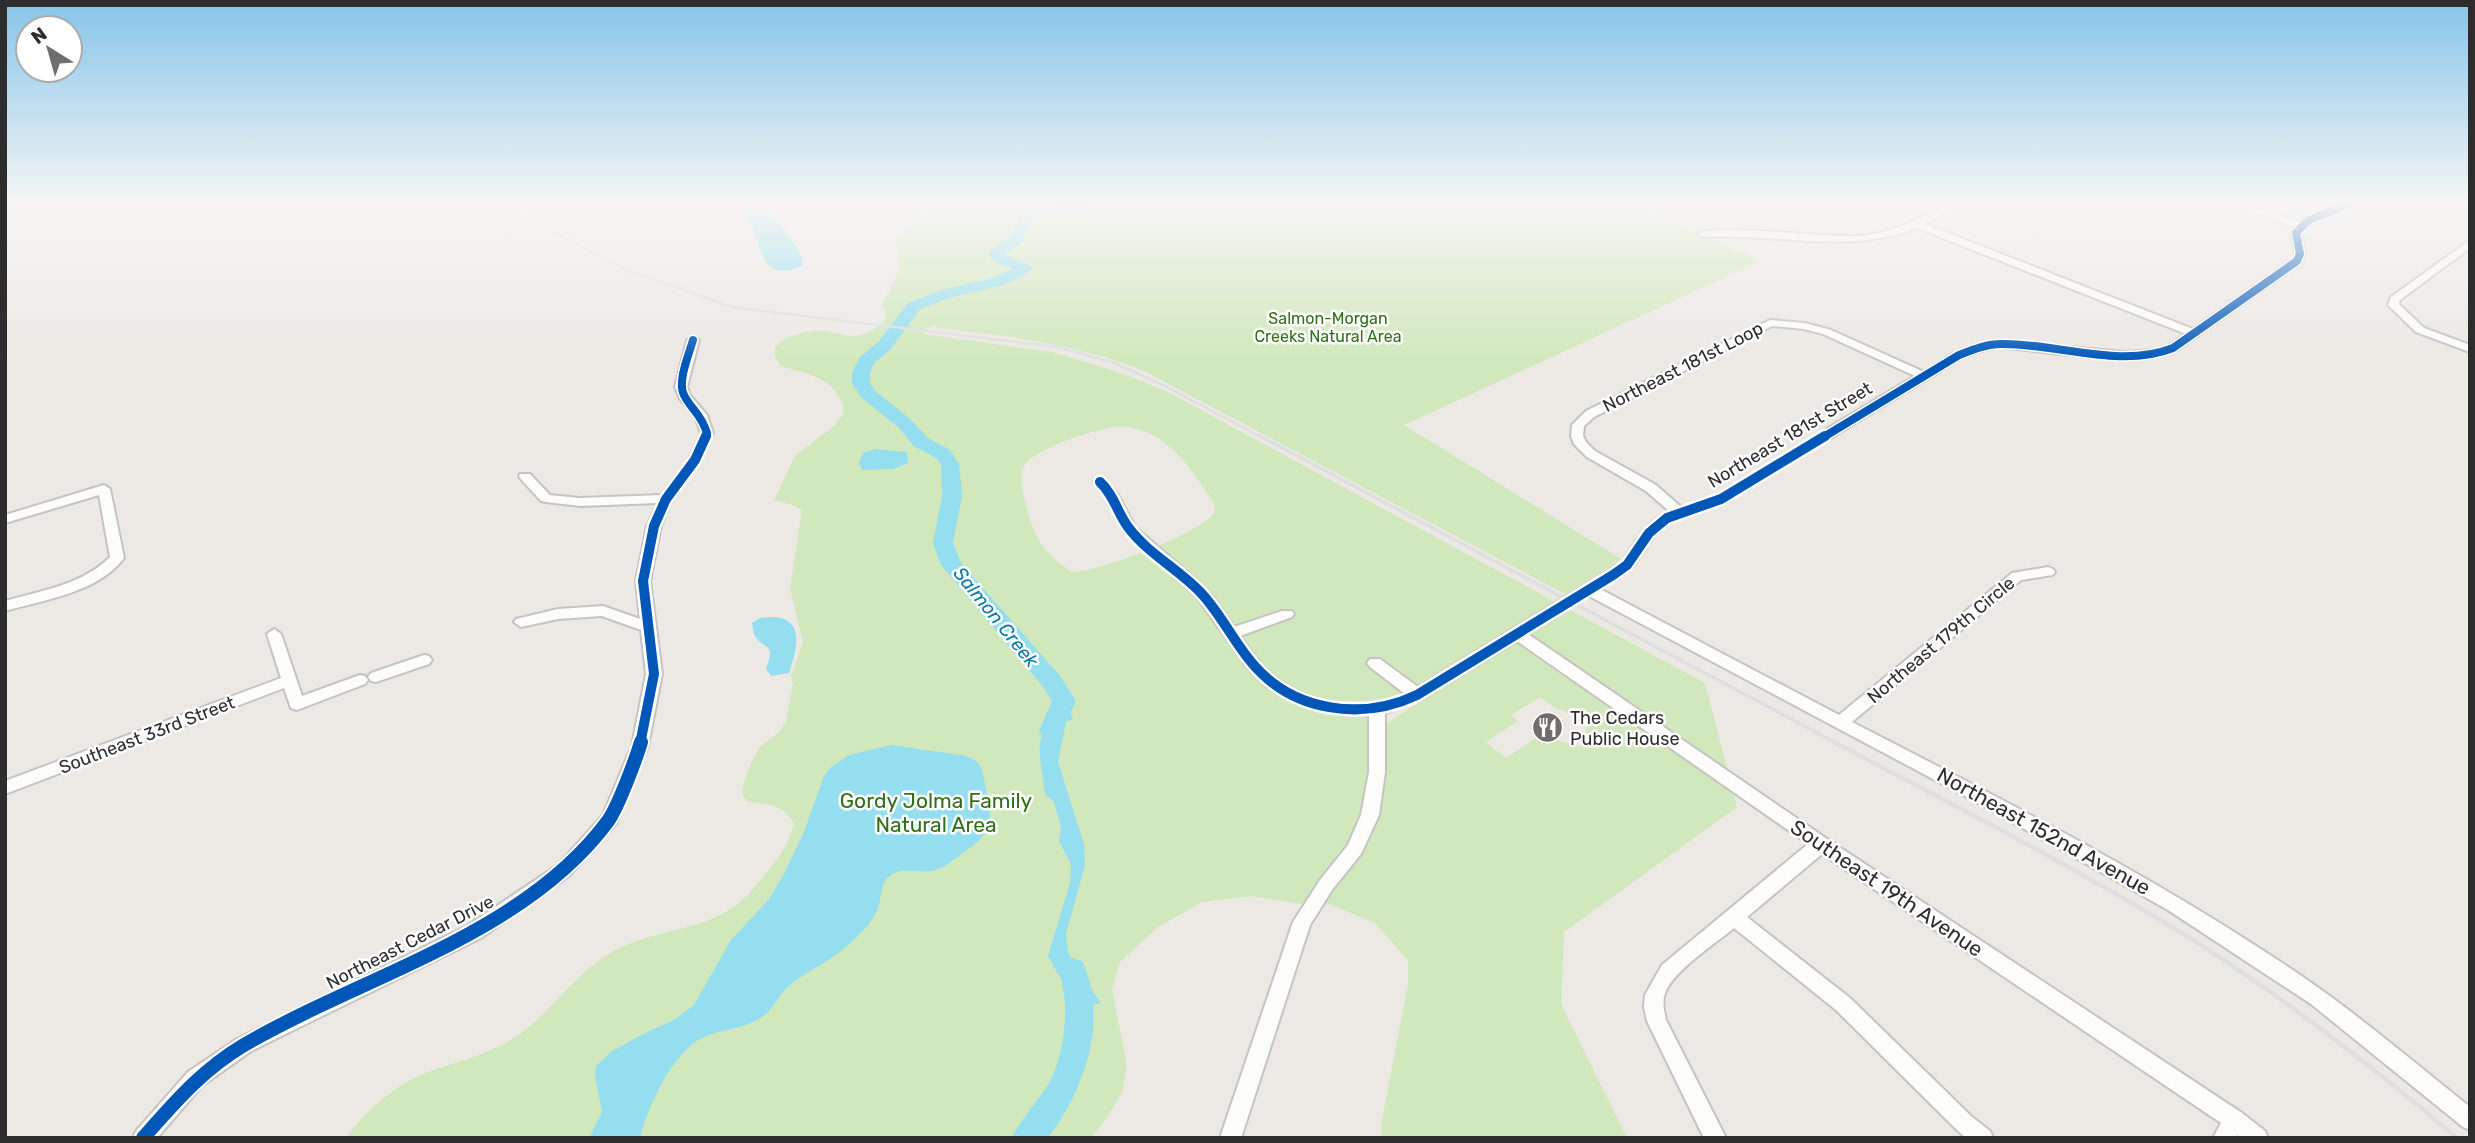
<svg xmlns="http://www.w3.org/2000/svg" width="2475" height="1143" viewBox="0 0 2475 1143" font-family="Rubik,sans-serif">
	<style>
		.green { fill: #d0e8bb; fill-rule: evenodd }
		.water { fill: #94def0 }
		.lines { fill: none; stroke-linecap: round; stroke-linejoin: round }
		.river { fill: #94def0; fill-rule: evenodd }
		.minor-casing { stroke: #c5c4c4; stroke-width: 4 }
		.minor { fill: #fcfcfb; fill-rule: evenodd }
		.rail-far2 { stroke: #dedfe1; stroke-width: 2.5 }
		.rail-far1 { stroke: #dedfe1; stroke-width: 3.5 }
		.rail { stroke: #dedfe1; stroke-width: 4.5 }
		.cycleway-far2-casing { stroke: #fff; stroke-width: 11 }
		.cycleway-far1-casing { stroke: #fff; stroke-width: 15 }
		.cycleway-casing { stroke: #fff; stroke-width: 18 }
		.cycleway-far2 { stroke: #0057b8; stroke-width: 8 }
		.cycleway-far1 { stroke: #0057b8; stroke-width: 10 }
		.cycleway { stroke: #0057b8; stroke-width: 14 }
		.labels { text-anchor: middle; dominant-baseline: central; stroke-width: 5; stroke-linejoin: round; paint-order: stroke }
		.far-park-label { font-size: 16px; fill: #2f7017; stroke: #fff }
		.street-label { font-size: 18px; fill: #2d2d2d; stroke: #fff }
		.poi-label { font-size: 18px; fill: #2d2d2d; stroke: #fff; text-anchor: start }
		.water-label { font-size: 19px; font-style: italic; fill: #077aa8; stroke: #fff }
		.near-park-label { font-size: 21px; fill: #2f7017; stroke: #fff }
		.near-street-label { font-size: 21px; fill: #2d2d2d; stroke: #fff }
	</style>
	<rect width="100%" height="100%" fill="#ece8e4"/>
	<path class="green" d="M932,203H1678L1655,214L1761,261L1404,425L1621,559L1565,594L1142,370C1076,344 1008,336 938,328L935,325L926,329L923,334L1052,352L1112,370L1166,391L1705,683L1737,807L1564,932L1561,1004L1627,1138H1381L1382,1120L1408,985V960L1375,923L1329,904H1301L1251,896L1202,902L1158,927L1120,962L1112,989L1127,1065L1122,1092L1108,1116L1091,1138H346C365,1112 393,1086 423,1074C455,1061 488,1056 517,1036C552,1012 574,974 612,952C651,929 705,932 740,902C749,895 755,886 762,878C776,862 789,845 794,824C784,803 767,805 746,801L742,792L744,782L752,761L759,748L780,731L786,722L793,684L791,676L803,642L790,588L802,511L796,506L774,500L795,456L835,425L844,413C840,379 809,374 781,366L775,356V347C787,333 815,328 833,332C841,333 847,337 855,336C863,336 886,326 886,315C886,312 883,308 882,305L899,271L897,240ZM1122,426C1160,430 1183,456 1203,487C1209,495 1215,502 1215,511C1206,532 1095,573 1072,572C1061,564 1052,558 1043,547C1033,534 1015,481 1024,466C1034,448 1101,427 1122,426ZM1471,654L1481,661L1386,724L1382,751L1385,702L1399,697ZM1540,697L1557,709L1590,719L1580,747L1540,735L1506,758L1486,742L1518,721L1511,715Z"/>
	<path class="water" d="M759,207C773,212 808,253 801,267C757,282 765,247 746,216L749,208Z
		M875,449L907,452L908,463L893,469L862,470L859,463L863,453Z
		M775,617C807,620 795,654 789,673L771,676L766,669C777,640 762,651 754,634C753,631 753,627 752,623L760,618Z
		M1066,702L1073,719L1066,722L1058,762L1084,844L1085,865L1066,934L1068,952L1101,1004C1072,1005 1061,979 1048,956L1070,883L1071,864L1059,841L1061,827L1054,802L1045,794C1040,753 1030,732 1066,702Z
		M891,745L967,756C984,763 982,773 986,789C995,825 990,835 960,855C952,861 943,869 932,871C921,873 900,867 891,875C878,884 883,900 876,913C870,925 858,936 848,945C831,961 810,969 791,984C779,994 774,1010 759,1019C742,1029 722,1029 704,1037C673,1050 648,1107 640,1138H589L602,1112L595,1076L596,1066L612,1051L651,1030L674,1020L694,1005L731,940L769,899L783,876L804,832L824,776L831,767L849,755Z"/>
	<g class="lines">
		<path class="river" d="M1078,203H1099L1079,212L1034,217L1020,243L1004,254L1029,265L1032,268L1028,273L1004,285L949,298L920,309L890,350L874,363L870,373V383L874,390L910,419L928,438L950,450L959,464L962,496L953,543L961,563L1060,676L1076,701L1059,737L1051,740L1043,737L1039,731L1052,701L1044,688L941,565L933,543L942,496L941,464L936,458L914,446L898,427L861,397L852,383V373L860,357L878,342L908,303L938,291L993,278L1013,269L995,262L987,254L1009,237L1024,210Z
			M1072,958L1082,961C1110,1019 1084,1090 1048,1138H1012C1021,1118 1038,1102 1049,1083C1065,1054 1071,1001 1058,970L1062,961Z"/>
		<defs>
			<path id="minor" d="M1951,203H1963L1925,224L2193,329L2293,259L2295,254L2291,233L2296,227L2255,213V209H2261L2301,222L2341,203H2354L2310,223L2301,233L2305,254L2301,263L2177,350C2133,367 2049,352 2000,347L1980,351L1963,357L1726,502L1672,521L1654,536L1632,568L1600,589L1839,715L2012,573L2048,567L2053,569L2055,572L2053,575L2021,580L1852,722C2005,801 2160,879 2303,977C2361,1017 2415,1063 2470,1107V1130L2463,1127L2311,1004L2168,910L1980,804L1589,596L1528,634L1827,839L2242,1113L2265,1131L2268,1138H2241L2237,1135L2235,1138H2213L2221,1123L1822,854L1747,917L1850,998L1971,1116L1990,1131L1993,1138H1966L1957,1130L1836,1010L1734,928C1715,944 1674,970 1665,993C1662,1002 1664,1011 1666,1020L1726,1138H1704L1647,1021L1644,1007L1645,995L1662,965L1808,844L1517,641L1422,699L1385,713V772L1379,815L1361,854L1332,890L1310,925L1241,1138H1220L1293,922L1320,880L1348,845L1361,815L1369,772V715L1337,714L1319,710L1296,703L1266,686L1246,666L1197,597L1125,533L1105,496L1094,482L1095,479H1105L1118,495L1135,527L1199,582L1215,600L1234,627L1282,611H1292L1294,614L1292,617L1240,636C1250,651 1261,666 1275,677C1310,705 1365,713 1405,694L1370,667L1367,663L1370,659H1380L1418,687L1622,562C1635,543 1647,520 1670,512L1646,491L1587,457L1574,444L1571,436L1572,425L1586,411L1770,320L1805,323L1831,330L1924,372L1955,353L1973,346L2000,341L2125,352L2158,350L2169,346L2186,334L1917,228C1848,255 1775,233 1703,237L1698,234C1715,223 1829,238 1860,236C1893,233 1921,218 1951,203ZM1772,326L1804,329L1823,334L1915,376L1716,496L1682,508L1656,485L1595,451L1586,442L1583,436L1584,426L1594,417Z
				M2470,240V248L2400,300L2399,304L2424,328L2470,345V352L2416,332L2388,305L2391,297Z
				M693,337L699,340L687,387L690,395L707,415L713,433L701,460L672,499L661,526L650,581L662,674L648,746L616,824L570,875L481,938L251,1051L202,1086L157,1138H133L136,1131L188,1072L237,1039L467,926L558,865L603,815L632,746L646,674L641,630L602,616L558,619L521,627L514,622L516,619L558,609L603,606L640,619L636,581L647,526L658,503L580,506L546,502L541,501L519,477L520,474H530L550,495L580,498L662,495L689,459L701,433L695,416L680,399L675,387L687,340Z
				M104,485L110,489L124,558C99,592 44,600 5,611V601C40,591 84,584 110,557L99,495L5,523V515Z
				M274,629L281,634L302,696L360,675L365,676L368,680L365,684L297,710L291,708L284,688L5,794V781L281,678L267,634Z
				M424,655L429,656L432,660L429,664L376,682L371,681L368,677L371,673Z"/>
		</defs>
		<use href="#minor" class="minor-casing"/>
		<use href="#minor" class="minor"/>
		<path class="rail-far2" d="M499,203L629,271L732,307L1057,347L1112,362L1165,386L1263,438"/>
		<path class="rail-far1" d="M1260,436L1838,744"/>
		<path class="rail" d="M1834,742C1955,806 2077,868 2193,940C2286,999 2373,1067 2457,1138"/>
		<defs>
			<path id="cycleway-far2" d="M693,340C689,354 677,382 684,395C692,411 700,412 707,433L705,438
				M1822,438L1959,355C1972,350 1986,344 2001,344C2056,343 2120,369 2173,348L2297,261L2300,254L2296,233L2307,221L2350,203"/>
			<path id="cycleway-far1" d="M1100,482C1114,495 1117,512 1128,527C1148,554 1180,570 1202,594C1222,616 1234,642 1252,663C1293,712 1362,721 1417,695L1613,575L1627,565L1649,533L1667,518L1721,499L1825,436
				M640,744L654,674L643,581L654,526L666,499L695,460L706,436"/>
			<path id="cycleway" d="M143,1138C175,1102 202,1070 244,1045C362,976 524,935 608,821C618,807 636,759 641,742"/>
		</defs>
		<use href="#cycleway-far2" class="cycleway-far2-casing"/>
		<use href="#cycleway-far1" class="cycleway-far1-casing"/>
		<use href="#cycleway" class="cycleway-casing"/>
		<use href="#cycleway-far2" class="cycleway-far2"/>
		<use href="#cycleway-far1" class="cycleway-far1"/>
		<use href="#cycleway" class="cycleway"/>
	</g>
	<linearGradient id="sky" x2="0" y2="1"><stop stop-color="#86c5eb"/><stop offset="0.56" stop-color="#f6f5f3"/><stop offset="1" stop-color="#f6f5f3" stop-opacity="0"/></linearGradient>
	<rect width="2475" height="363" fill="url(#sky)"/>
	<defs>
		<symbol id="restaurant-disc" viewBox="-11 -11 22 22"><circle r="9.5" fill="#706e6d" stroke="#fff"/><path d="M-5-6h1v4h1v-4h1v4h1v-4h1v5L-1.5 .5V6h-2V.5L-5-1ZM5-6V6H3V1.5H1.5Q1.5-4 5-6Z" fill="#fff"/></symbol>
	</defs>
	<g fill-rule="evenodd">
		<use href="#restaurant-disc" x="1530" y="710" width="35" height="35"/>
	</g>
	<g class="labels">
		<g class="far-park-label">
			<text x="1328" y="318">Salmon-Morgan<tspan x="1328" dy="18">Creeks Natural Area</tspan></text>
		</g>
		<g class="street-label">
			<text transform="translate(1683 367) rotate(-27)">Northeast 181st Loop</text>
			<text transform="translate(1790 435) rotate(-31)">Northeast 181st Street</text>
			<text transform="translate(1941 640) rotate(-40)">Northeast 179th Circle</text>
			<text transform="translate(147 735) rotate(-21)">Southeast 33rd Street</text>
			<text transform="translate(410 942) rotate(-27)">Northeast Cedar Drive</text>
		</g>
		<g class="poi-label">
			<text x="1570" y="718">The Cedars<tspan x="1570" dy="21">Public House</tspan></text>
		</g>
		<g class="water-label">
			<text transform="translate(996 617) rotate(51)">Salmon Creek</text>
		</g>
		<g class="near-park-label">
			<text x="936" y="800">Gordy Jolma Family<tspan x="936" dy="24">Natural Area</tspan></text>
		</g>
		<g class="near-street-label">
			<text transform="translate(2044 831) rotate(29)">Northeast 152nd Avenue</text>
			<text transform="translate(1887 888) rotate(34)">Southeast 19th Avenue</text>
		</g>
	</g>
	<rect width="2475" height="1143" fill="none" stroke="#2d2d2d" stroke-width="14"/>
	<g transform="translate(49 49) rotate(323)"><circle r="33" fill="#ffffff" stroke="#ababab" stroke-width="2"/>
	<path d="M0-5L12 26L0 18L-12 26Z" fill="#706e6d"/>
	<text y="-10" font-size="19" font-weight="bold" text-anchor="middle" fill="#2d2d2d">N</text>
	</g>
</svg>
